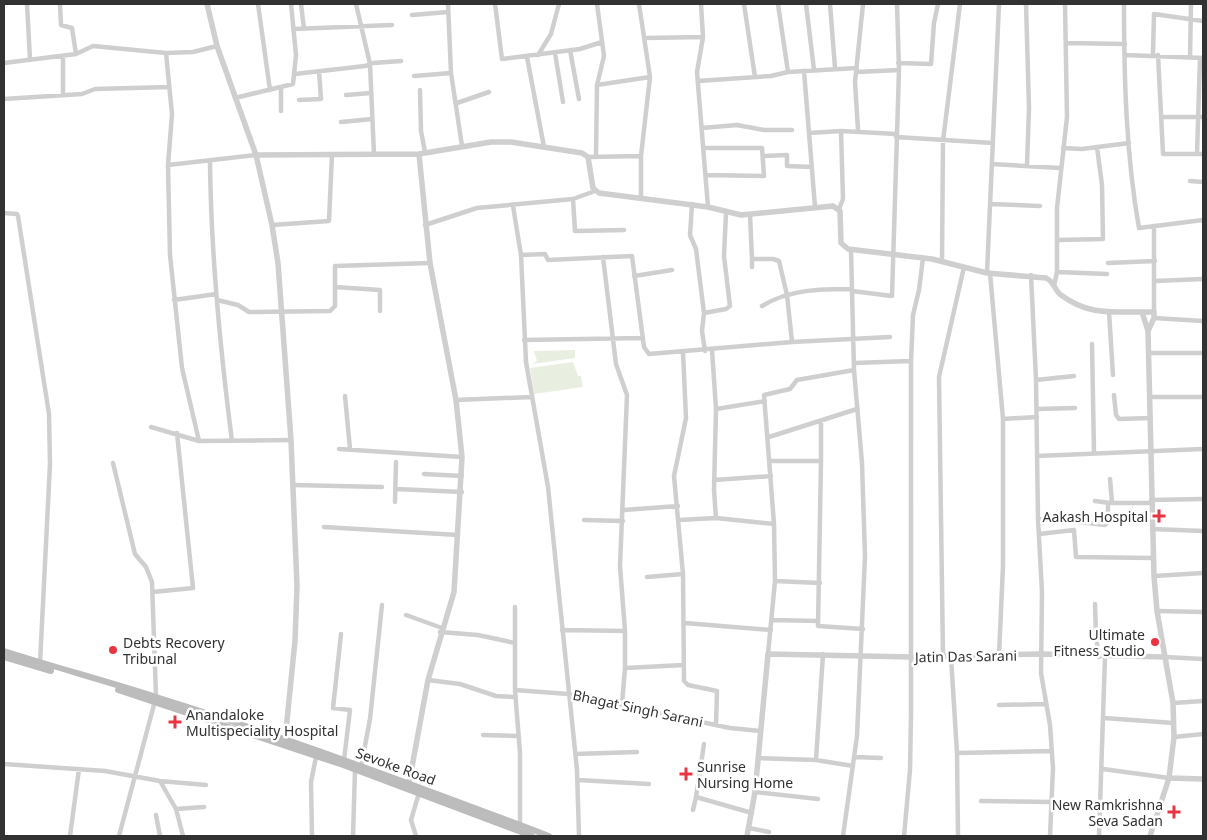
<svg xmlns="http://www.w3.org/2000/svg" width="1207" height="840" viewBox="0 0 1207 840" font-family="'Noto Sans',sans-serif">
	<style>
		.green { fill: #e8efe0 }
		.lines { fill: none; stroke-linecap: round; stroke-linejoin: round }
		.minor { stroke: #cfcfcf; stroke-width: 4.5 }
		.tertiary { stroke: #cfcfcf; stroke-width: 5.5 }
		.secondary { stroke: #bcbcbc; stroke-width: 6 }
		.poi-dot { fill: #e93441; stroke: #fff; stroke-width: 2 }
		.labels { text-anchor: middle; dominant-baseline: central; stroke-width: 5; stroke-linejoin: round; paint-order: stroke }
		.poi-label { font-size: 14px; fill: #323232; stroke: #fff; text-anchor: end }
		.street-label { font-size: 14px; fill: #323232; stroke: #fff }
	</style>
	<rect width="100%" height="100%" fill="#fff"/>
	<path class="green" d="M575,350V358L532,364L537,361L534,351Z
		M573,362L578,376H581L583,387L534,394L530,368Z"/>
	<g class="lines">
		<path class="minor" d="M27,4L30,59
			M60,4L61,25L72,28L76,54
			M258,4L270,90
			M301,4L304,29
			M356,4L370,64L374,154
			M448,4L451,73L462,146
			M495,4L502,59L580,49L602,42
			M639,4L650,77L641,156V199
			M701,4L703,37L697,72L708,207
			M744,4L755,77
			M778,4L788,72
			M806,4L814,70
			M830,4L835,68
			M1026,4L1029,108L1027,165
			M1124,4C1124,78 1126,155 1139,228L1203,220
			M412,15L448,12
			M294,29L392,25
			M645,38L703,37
			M1067,43L1125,44
			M570,50L579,99
			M166,53L172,114L168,165L170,255L182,368L199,441L291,440
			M555,53L563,102
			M1153,54L1154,14L1203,21
			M538,55L551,34L559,4
			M1125,55L1203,58
			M1158,55L1163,154H1203
			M527,57L544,147
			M1190,57L1191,4
			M4,63L76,54L93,46L166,53L193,52L217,46
			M898,63L931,64L934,23L938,4
			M804,71L815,207
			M856,72L899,70
			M295,74L365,66L373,63L401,61
			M414,76L451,73
			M698,81L771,76L788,72L857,68
			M597,85L650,77
			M281,88V111
			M420,90L421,131L425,152
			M63,95V56
			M346,95L371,93
			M235,98L293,84L296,55L291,4
			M4,99L82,94L95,89L169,87
			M299,100L321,99L319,71
			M457,103L489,92
			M1161,117H1203
			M341,122L372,119
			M702,128L737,125L764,130H792
			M858,130L855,82L863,4
			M809,133L841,131
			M896,137L993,143
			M704,148H762L764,176L706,175
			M1063,148L1082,149L1129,143
			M1197,154L1200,58
			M596,155L597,85L604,56L597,4
			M764,156L787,155V166L812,167
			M588,157L641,156
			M210,162C211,255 220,348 232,441
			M992,164L1060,168
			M168,165L256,155
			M1190,181L1203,182
			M573,199L575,231L624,230
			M692,204L690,235L696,249L704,313L702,331L705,351
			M990,204L1040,206
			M513,206L521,255L526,362L548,487L577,770L579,836
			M839,209L843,199L841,131L896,134
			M4,213L17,214L18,216L49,414L50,464L40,663
			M750,215L752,259H773L779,261L787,295L792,342
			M272,225L329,221L332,154
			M425,225L477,208L573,199L595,191
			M1154,226V312
			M1058,240L1103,239L1102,185L1097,147
			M521,255L545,254L548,260L632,256L644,347L649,354L792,342L890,337
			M603,257L616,364L627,395L620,566L625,631V668L622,704
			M752,259V267
			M942,261L943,141L960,4
			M1108,263L1155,261
			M1057,272L1107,274
			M987,273L999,4
			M990,273L1003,419V566L999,655
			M1031,275L1036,380L1038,519L1042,592L1041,673L1050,725L1053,768L1050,836
			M634,276L672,270
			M1155,281L1203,279
			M1054,286L1057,272V208L1067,117L1065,4
			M335,287L380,290V311
			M852,291L892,296L899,70L897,4
			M174,300L216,294
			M217,300L238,305L249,312L330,311L335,306V266L430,263
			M762,306C789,289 822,289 852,289
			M1109,312L1113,375
			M704,313L726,309L730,306L724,256L726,213
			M1154,318L1203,321
			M524,340L642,338
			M1092,344L1094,453
			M712,350L716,409L714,490L716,518
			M683,352L686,418L674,476L683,574L684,681L688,685L717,691L716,725
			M1149,353H1203
			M854,363L911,361
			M1036,380L1074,376
			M1114,395L1116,415L1119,419L1151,418
			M345,396L350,449
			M1150,397H1203
			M456,400L532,397
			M716,409L765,401
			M1037,409L1075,408
			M1003,419L1037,417
			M821,421V461
			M151,427L199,441
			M769,437L857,409
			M339,449L462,457
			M1037,456L1203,449
			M770,461H821L818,626L863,629
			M113,463L135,554L146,567L152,582L156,696
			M424,474L462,476
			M1110,479L1112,503H1151
			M714,480L771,476
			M293,485L382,487
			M396,489L462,492
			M1151,500L1203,499
			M1095,501L1110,503
			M395,502L396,462
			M624,510L678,506
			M1038,519L1063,520L1105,525L1108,522V503
			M584,520L623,521
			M679,520L716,518L774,524
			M324,527L458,535
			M1152,529L1203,531
			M1039,534L1074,530L1076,557L1153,558
			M1154,576L1203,573
			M647,577L683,574
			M775,581L820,583
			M153,592L193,588L177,433
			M1095,604L1096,637L1099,657
			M515,607V690L520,753V825
			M1157,611L1203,612
			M406,615L442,628
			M772,620L818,621
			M685,623L771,630
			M562,630L625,631
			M440,632L478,635L515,643
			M341,634L333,708L350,710L344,760
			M768,654L775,581L774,524L764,395L790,389L797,380L854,370
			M943,657L939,377L964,267
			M951,657L957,753L958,836
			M1165,657L1203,659
			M625,668L684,665
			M428,680L460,684L496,696L515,697
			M515,690L568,694L730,728L760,731
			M1173,703L1203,701
			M999,705L1046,704
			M1104,718L1174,723
			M483,735L519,736
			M1174,737L1203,734
			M704,744L696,797L752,813
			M957,753L1052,751
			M575,754L637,752
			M855,757L881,758
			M758,758L816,760L853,766
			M816,760L823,654
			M4,764L105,771L160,781L206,785
			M361,767L370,719L382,605
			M1103,769L1169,778
			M578,780L649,784
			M160,781L176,809L183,836
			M755,792L818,799
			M981,801L1051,802
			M176,809L204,807
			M693,810L696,797
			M156,815L160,836
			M749,828L769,832
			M70,836L79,769
			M119,836L155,701
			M312,836L311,782L316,757
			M353,836L355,770
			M416,836L411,820L419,793
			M843,836L857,736L865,556L862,463L854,370L851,250
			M904,836L910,770L911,714V361L913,315L919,290L923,258
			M1099,836L1105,657"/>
		<path class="tertiary" d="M207,4L217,46L256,155L272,225L278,263L291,440L297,586L295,641L285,740
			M256,155L419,154L491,142H511L582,153L588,157L593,188L599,193L708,207L741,215L833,206L840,211L841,243L848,249L932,259L987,273L1046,278C1054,281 1054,290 1061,295C1088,315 1110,312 1142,312
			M1148,331L1154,318V312H1142L1148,331L1154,576L1157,611L1173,703L1174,737L1169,778L1150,836
			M1169,778L1203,779
			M409,783L428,680L454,592L462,457L456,400L430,263L419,154
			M747,836L755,792L768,654L911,657L1041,654L1165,657"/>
		<path class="secondary" d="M4,651C54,667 106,681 156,697C289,738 419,787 549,836
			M4,657L51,671
			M118,690L343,765L532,836"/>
	</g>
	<g class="poi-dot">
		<path d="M1156.5 508.5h5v5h5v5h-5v5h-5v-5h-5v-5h5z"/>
		<circle cx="1155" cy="642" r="5"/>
		<circle cx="113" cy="650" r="5"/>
		<path d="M172.5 714.5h5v5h5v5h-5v5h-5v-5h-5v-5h5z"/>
		<path d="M683.5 766.5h5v5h5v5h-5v5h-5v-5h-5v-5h5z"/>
		<path d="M1171.5 804.5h5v5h5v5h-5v5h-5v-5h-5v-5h5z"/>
	</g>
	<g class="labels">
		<g class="poi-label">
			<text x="1148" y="516">Aakash Hospital</text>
			<text x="1145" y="634">Ultimate<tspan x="1145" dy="16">Fitness Studio</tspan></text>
			<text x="123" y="642" text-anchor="start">Debts Recovery<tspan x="123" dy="16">Tribunal</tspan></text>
			<text x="186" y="714" text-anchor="start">Anandaloke<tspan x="186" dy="16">Multispeciality Hospital</tspan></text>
			<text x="697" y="766" text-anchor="start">Sunrise<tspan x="697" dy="16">Nursing Home</tspan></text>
			<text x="1163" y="804">New Ramkrishna<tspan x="1163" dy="16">Seva Sadan</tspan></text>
		</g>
		<g class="street-label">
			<text transform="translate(966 656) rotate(-1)">Jatin Das Sarani</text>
			<text transform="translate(638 708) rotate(12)">Bhagat Singh Sarani</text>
			<text transform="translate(396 766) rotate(20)">Sevoke Road</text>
		</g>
	</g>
	<rect width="1207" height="840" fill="none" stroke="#323232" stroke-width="10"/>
</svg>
